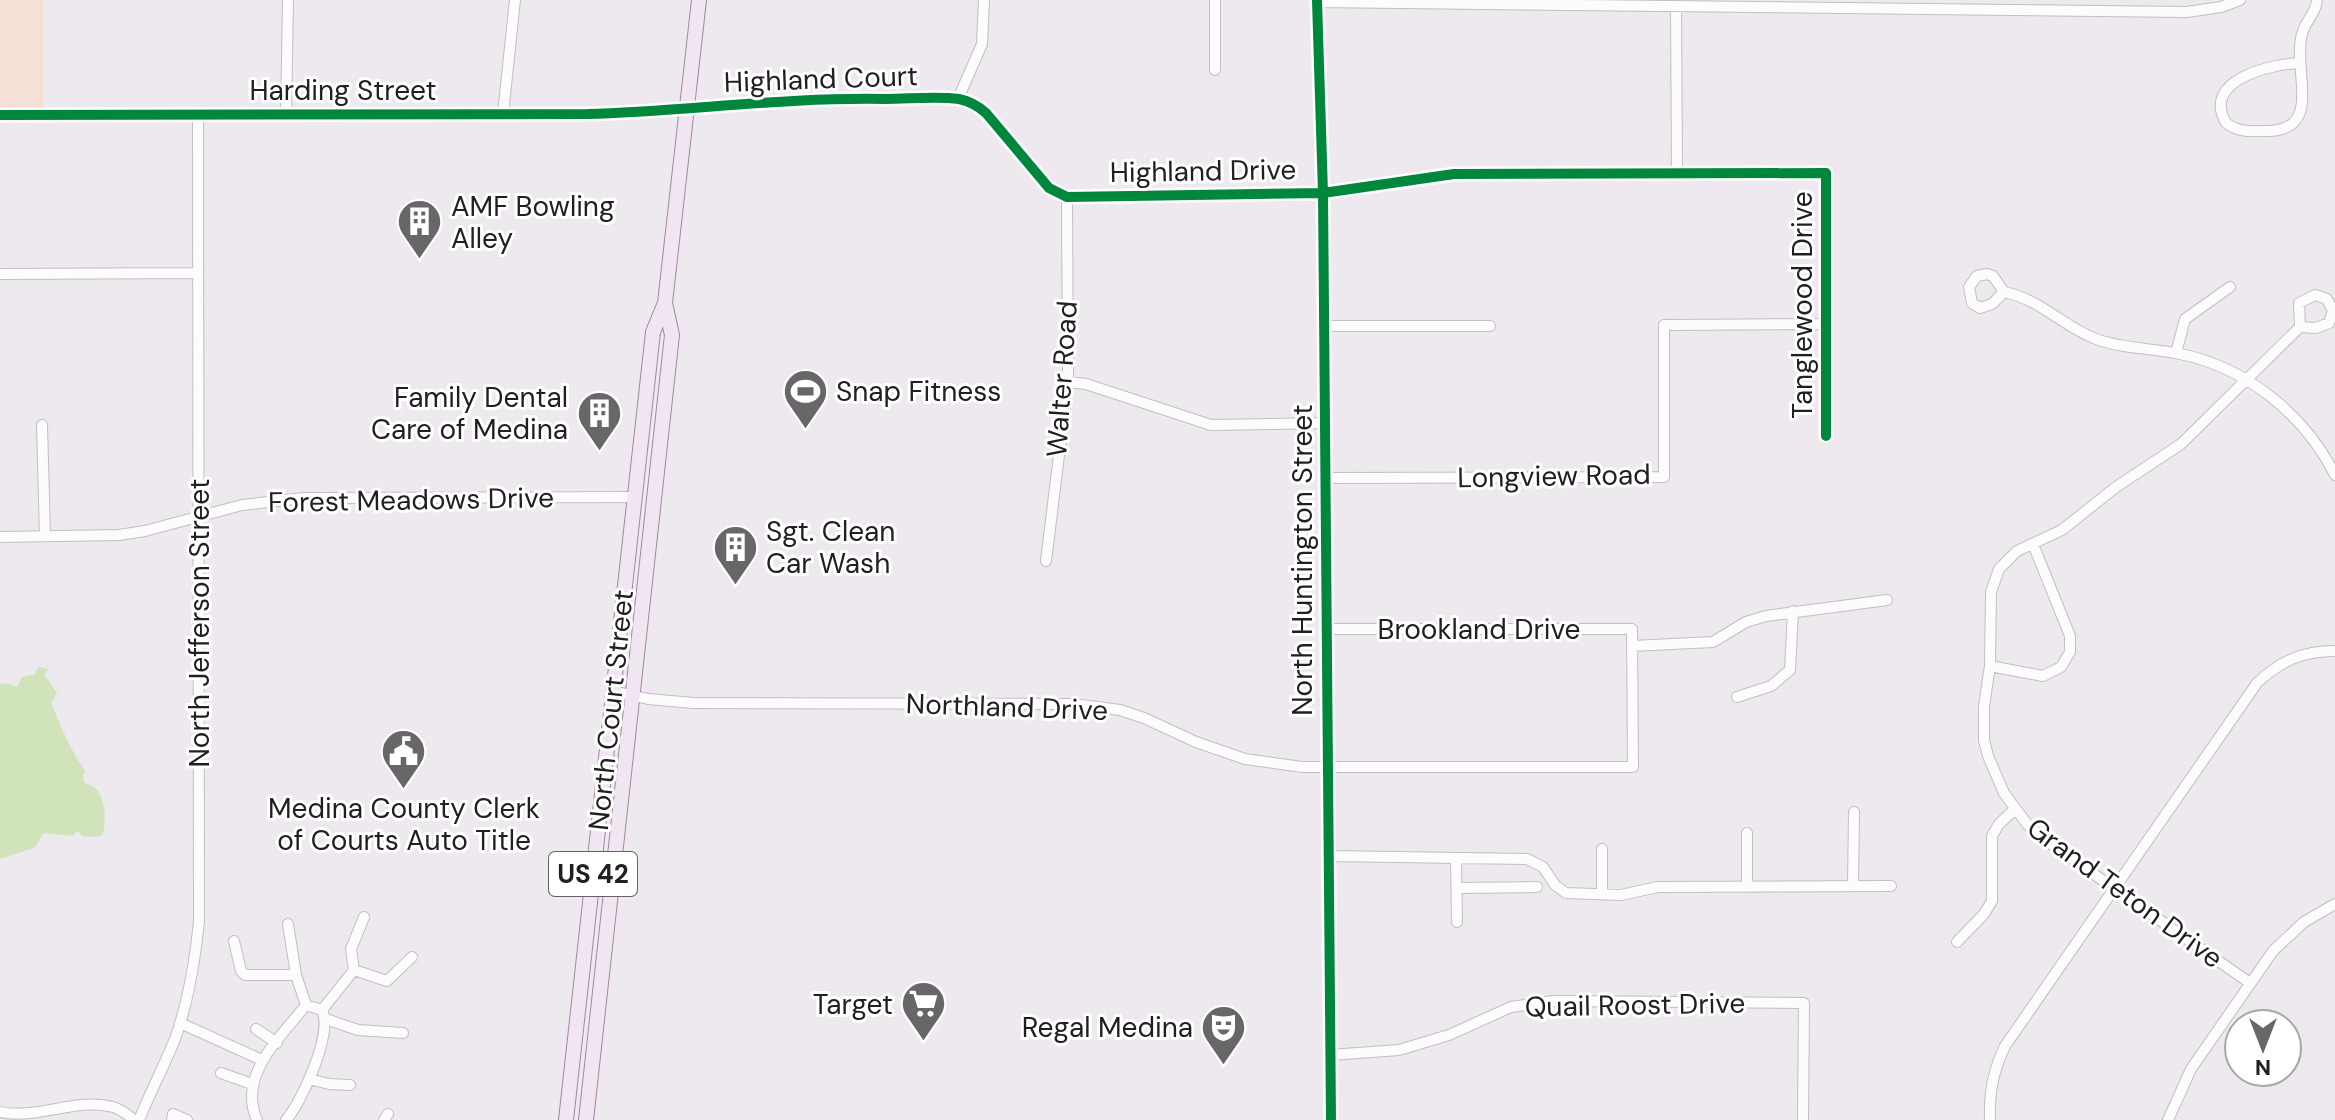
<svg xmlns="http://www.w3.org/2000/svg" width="2335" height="1120" viewBox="0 0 2335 1120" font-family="'DM Sans',sans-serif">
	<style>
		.park { fill: #f5dfd6 }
		.water { fill: #d0e3bb }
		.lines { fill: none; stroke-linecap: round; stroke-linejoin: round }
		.minor-casing { stroke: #c1bfc1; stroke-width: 12 }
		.major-casing { stroke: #a385a5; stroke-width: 16 }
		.minor { stroke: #fcfcfc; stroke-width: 10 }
		.major { stroke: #f0e6f1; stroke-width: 14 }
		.cycleway-casing { stroke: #fff; stroke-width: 15 }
		.cycleway { stroke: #00873e; stroke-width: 10 }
		.labels { text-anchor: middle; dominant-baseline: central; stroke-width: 6; stroke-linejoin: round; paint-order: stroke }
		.shield { fill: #fff; stroke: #636363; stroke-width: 2 }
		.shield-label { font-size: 26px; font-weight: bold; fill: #202020 }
		.street-label { font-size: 28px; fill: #202020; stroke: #fff }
		.poi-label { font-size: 28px; fill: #202020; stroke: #fff; text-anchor: start }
	</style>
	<rect width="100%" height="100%" fill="#eee9ee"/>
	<path class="park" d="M0,0H43V108H0Z"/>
	<path class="water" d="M38,667L49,669L44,674L57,693L51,703C62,729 70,749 85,771L83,774L84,782C88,785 92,785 95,788C106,798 106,821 103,834L98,837L82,836L78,831L72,836L44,833L34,848L0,859V684L7,683L17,687L22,677L35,674Z"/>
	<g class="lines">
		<defs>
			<path id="minor" d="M1317,0L1323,193L1331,1120
				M1317,2L2187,12L2221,7L2240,0
				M1676,6L1677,174
				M2300,63C2271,64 2201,80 2226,123C2239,133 2252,131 2268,131C2324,130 2292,70 2302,34C2305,21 2316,14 2317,0
				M1215,70V0
				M958,99L982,44L984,0
				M503,114L515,0
				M0,115L587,114C687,111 786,97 886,99C909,99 936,96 959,99C969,101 978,106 986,113L1049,188L1067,197L1323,193L1454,174L1826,173V436
				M286,115L288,0
				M0,274L198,273
				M1987,274L1993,276L2004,292L1992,304L1980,308L1972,303L1969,287L1977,276Z
				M2004,292C2042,300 2062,326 2096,339C2123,349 2152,348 2180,354C2246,367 2305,415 2335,475
				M1324,326H1490
				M2176,353L2185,319L2230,287
				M1068,382L1086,384L1211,425L1325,423
				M42,425L45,536
				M1325,478L1664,477V325L1826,324
				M0,537L119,535L145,531L242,505L304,498L634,497
				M1046,561L1068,382L1067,197
				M1632,646L1713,642L1746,622L1766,616L1887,600
				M1990,666L2043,676L2061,667L2070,652V636L2033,544
				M613,691L648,699L694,703L1074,704L1120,710L1144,718L1196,742L1245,759L1302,767H1633L1632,629H1327
				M1737,697L1771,686L1790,670L1793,611
				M1747,833V886
				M1602,849V895
				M1329,856L1527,859L1543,867L1555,885L1566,893L1621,895L1658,887L1891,886
				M1456,858L1457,922
				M1853,886L1854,812
				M1456,888L1537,887
				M288,924L296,975L306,1005
				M234,941L241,971L245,975H296
				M1957,942L1984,914L1992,901V836L1999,824L2015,809
				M354,970L351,949L364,917
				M2250,983L2042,838L2027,824L2004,793L1988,756L1984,740V706L1990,666L1991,592L1999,569L2017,551L2062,530L2116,487L2181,444L2300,327L2316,328L2329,323L2333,311L2327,299L2315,295L2299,303L2300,327
				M322,1010L354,970L387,981L412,957
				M326,1019L358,1030L403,1033
				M180,1023L262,1060
				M256,1029L277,1043
				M1330,1055L1399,1050L1449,1035L1511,1007L1553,1001L1804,1003L1803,1120
				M221,1073L252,1084
				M309,1079L329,1084L350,1085
				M0,1112C37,1120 76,1097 113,1107C121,1109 128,1115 134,1120
				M139,1120C150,1093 164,1066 175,1039C189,1000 195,961 199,921L198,115
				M172,1120L173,1114L187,1120
				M257,1120C237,1075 281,1037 306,1005L322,1010C333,1033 303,1100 286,1120
				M384,1120L388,1114
				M1990,1120C1989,1093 1993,1071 2005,1046L2257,683C2280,661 2303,651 2335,651
				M2168,1120L2191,1069L2273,951L2304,922L2335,904"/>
			<path id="major" d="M566,1120L653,332L665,303L699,0
				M586,1120L672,335L665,303"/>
		</defs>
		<use href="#minor" class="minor-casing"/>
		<use href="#major" class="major-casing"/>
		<use href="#minor" class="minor"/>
		<use href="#major" class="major"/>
		<defs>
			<path id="cycleway" d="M1317,0L1323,193L1331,1120
				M0,115L587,114C687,111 786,97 886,99C909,99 936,96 959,99C969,101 978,106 986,113L1049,188L1067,197L1323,193L1454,174L1826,173V436"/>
		</defs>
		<use href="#cycleway" class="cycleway-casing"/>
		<use href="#cycleway" class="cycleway"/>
	</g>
	<defs>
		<symbol id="building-pin" viewBox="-11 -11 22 30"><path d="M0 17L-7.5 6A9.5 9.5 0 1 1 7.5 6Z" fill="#686668" stroke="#fff"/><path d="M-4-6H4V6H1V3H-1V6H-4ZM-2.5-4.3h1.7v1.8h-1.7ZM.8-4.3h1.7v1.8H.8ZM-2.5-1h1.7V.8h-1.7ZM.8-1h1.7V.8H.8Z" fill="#fff"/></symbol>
		<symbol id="stadium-pin" viewBox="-11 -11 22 30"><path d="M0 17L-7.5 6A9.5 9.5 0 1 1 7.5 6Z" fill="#686668" stroke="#fff"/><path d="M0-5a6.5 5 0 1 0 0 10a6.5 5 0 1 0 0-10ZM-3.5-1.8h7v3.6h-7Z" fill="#fff"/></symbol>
		<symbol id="civic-pin" viewBox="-11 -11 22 30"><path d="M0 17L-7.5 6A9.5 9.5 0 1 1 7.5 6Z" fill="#686668" stroke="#fff"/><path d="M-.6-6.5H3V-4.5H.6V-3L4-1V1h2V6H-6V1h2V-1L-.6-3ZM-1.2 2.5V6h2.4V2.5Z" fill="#fff"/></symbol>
		<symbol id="supermarket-pin" viewBox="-11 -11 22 30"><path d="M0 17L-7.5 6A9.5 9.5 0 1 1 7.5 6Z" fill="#686668" stroke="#fff"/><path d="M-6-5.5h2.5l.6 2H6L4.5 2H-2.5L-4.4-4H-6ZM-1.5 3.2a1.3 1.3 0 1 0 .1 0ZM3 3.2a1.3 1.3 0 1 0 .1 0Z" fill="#fff"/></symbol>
		<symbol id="theatre-pin" viewBox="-11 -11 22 30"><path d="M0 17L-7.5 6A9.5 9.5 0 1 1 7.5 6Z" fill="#686668" stroke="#fff"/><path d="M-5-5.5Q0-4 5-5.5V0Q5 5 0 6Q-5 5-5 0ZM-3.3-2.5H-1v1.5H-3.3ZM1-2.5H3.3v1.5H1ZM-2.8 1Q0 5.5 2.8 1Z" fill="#fff"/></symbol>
	</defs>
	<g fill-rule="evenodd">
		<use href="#building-pin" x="394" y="196" width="51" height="69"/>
		<use href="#stadium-pin" x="780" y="366" width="51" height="69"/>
		<use href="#building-pin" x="574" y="388" width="51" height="69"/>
		<use href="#building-pin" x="710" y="522" width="51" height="69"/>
		<use href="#civic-pin" x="378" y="726" width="51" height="69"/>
		<use href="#supermarket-pin" x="898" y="978" width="51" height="69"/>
		<use href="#theatre-pin" x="1198" y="1002" width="51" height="69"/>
	</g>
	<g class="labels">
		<rect class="shield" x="549" y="852" width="88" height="44" rx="6"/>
		<g class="shield-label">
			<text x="593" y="874">US 42</text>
		</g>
		<g class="street-label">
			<text transform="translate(821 79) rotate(-2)">Highland Court</text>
			<text x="343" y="90">Harding Street</text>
			<text transform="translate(1203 171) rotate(-1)">Highland Drive</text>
			<text transform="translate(1802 305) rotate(-90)">Tanglewood Drive</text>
			<text transform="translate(1062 379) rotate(-86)">Walter Road</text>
			<text transform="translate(1554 476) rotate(-1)">Longview Road</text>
			<text transform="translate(411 500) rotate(-1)">Forest Meadows Drive</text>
			<text transform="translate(1302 560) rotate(-90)">North Huntington Street</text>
			<text transform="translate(199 623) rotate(-90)">North Jefferson Street</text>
			<text x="1479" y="629">Brookland Drive</text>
			<text transform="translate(1007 707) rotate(2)">Northland Drive</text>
			<text transform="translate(611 710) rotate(-84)">North Court Street</text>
			<text transform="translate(2125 893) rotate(36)">Grand Teton Drive</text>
			<text transform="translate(1635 1005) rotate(-1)">Quail Roost Drive</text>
		</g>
		<g class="poi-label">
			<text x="451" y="206">AMF Bowling<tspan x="451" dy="32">Alley</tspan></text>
			<text x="836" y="391">Snap Fitness</text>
			<text x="568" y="397" text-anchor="end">Family Dental<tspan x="568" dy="32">Care of Medina</tspan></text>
			<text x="766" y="531">Sgt. Clean<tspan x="766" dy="32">Car Wash</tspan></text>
			<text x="404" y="808" text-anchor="middle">Medina County Clerk<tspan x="404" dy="32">of Courts Auto Title</tspan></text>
			<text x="893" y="1004" text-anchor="end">Target</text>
			<text x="1193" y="1027" text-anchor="end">Regal Medina</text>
		</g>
	</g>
	<g transform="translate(2263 1048) rotate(180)"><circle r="38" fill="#ffffff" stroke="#a6a6a6" stroke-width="2"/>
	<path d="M0-6L14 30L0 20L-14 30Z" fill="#686668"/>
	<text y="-12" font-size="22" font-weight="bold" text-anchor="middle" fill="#202020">N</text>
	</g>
</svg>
